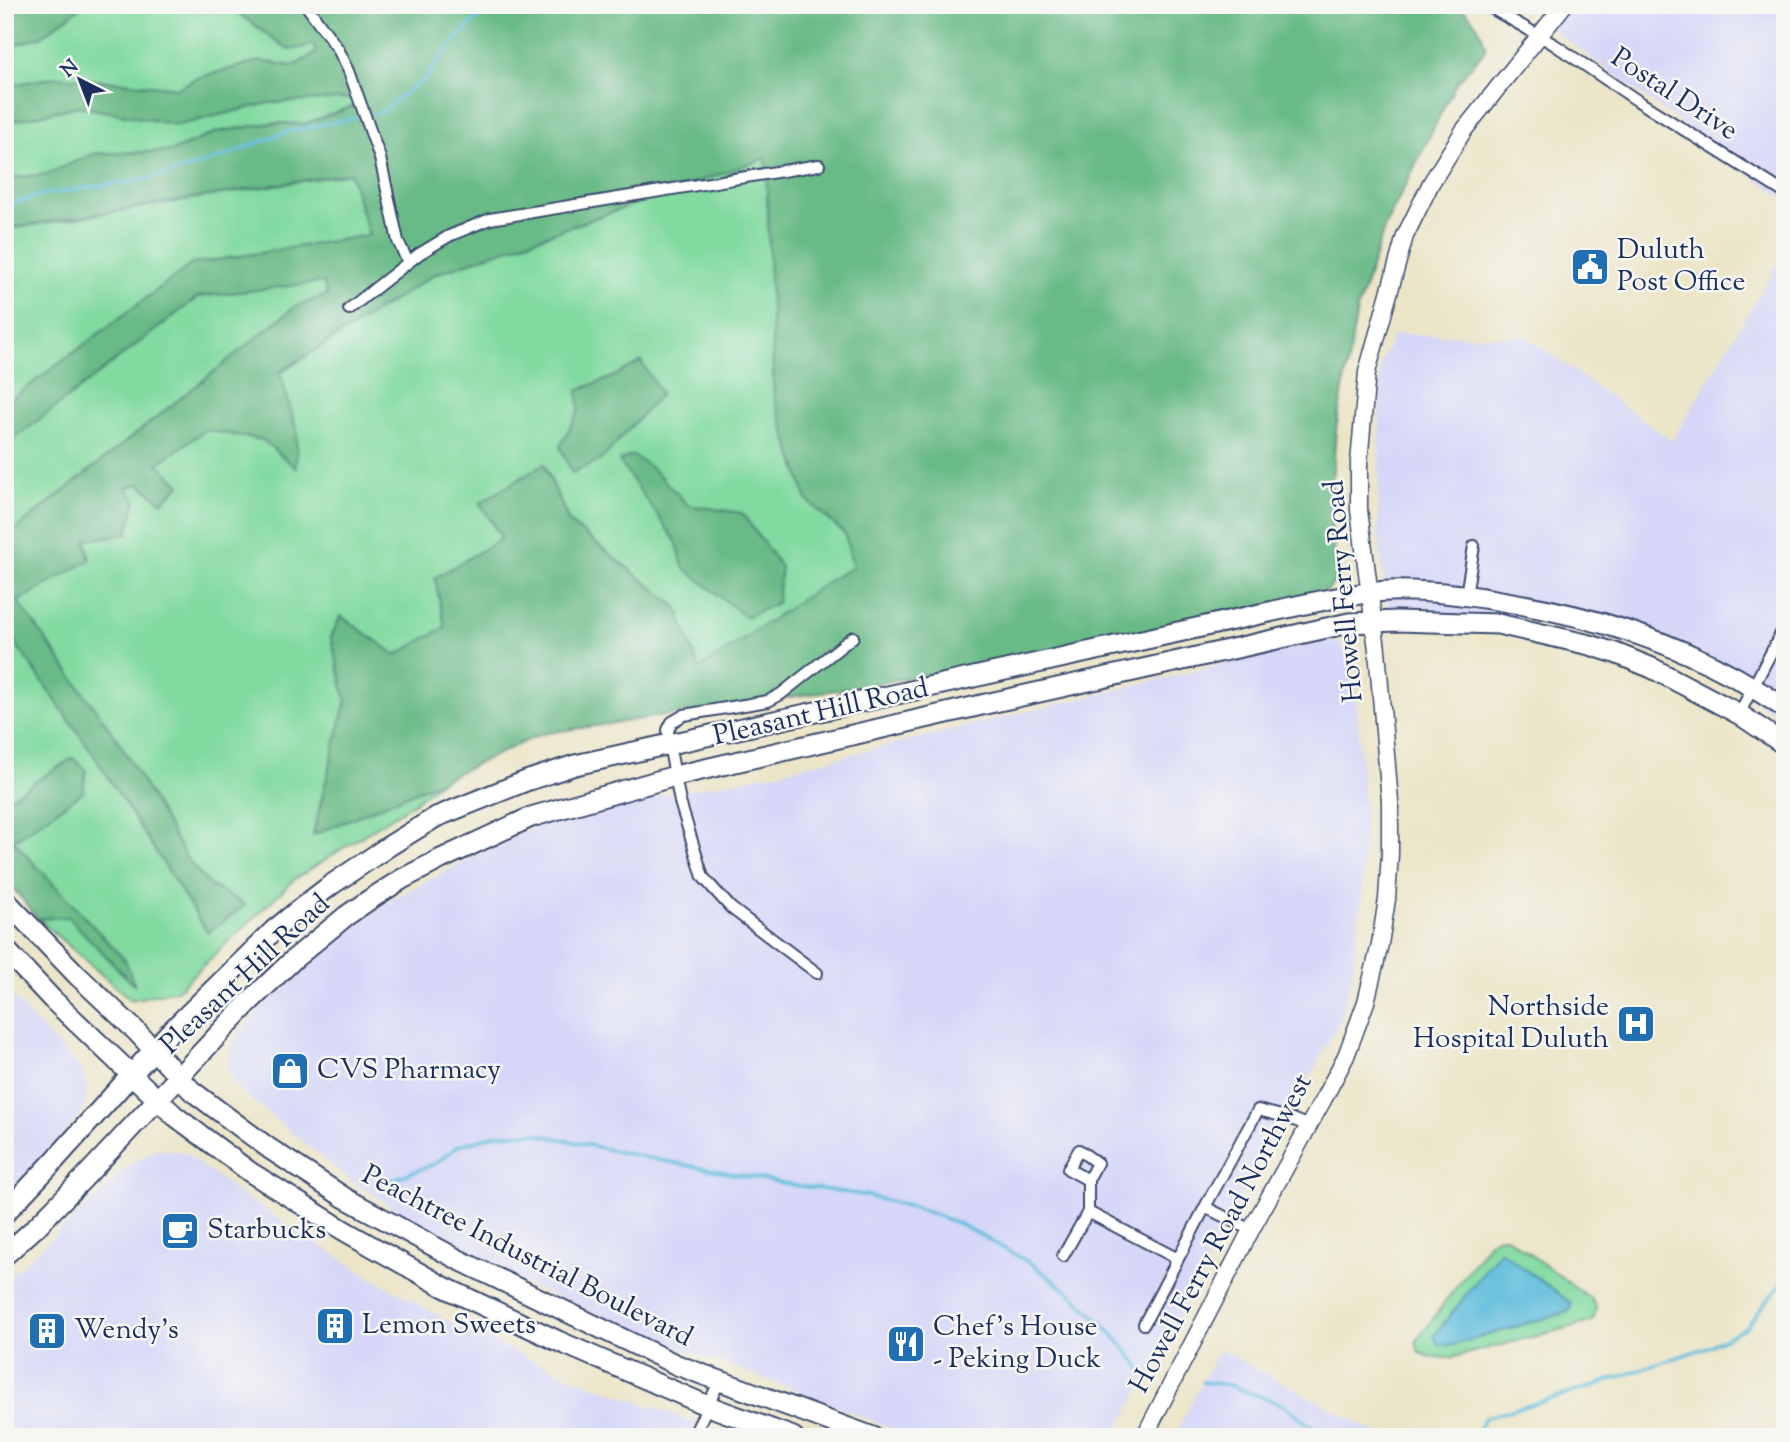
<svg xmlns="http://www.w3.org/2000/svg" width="1790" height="1442" viewBox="0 0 1790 1442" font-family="'Sorts Mill Goudy',serif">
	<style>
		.built { fill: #d6d7f8 }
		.green { fill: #81daa0; stroke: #4e847f; stroke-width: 2 }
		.forest { fill: #68ba86; stroke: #427472; stroke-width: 2 }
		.water { fill: #5ebddc; stroke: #3c769d; stroke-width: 2 }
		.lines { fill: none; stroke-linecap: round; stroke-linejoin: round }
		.stream { stroke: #5ebddc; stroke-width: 3.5 }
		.street-casing { stroke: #3a4a6e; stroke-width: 14 }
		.secondary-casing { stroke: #3a4a6e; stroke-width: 19 }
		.highway-casing { stroke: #3a4a6e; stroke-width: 23 }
		.street { stroke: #fff; stroke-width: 10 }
		.secondary { stroke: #fff; stroke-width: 16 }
		.highway { stroke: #fff; stroke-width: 19 }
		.labels { text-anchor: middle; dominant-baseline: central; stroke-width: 5; stroke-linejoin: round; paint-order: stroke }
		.street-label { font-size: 28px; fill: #1b2f5e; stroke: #f6f6f2 }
		.poi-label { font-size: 28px; fill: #1b2f5e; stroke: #f6f6f2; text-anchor: start }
	</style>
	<rect width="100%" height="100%" fill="#f6f6f2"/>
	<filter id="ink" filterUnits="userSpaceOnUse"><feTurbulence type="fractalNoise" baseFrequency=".0143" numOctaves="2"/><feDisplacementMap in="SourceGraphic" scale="14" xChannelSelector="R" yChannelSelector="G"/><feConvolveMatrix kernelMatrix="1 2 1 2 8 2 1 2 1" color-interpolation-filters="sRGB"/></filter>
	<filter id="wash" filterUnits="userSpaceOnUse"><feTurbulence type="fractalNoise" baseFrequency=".00686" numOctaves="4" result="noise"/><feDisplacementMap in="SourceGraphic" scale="28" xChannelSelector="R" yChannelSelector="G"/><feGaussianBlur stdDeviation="1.57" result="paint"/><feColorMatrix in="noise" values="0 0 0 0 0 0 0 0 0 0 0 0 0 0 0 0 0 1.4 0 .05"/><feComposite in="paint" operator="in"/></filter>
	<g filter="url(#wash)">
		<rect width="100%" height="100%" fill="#ece5c8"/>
		<path class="built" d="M1542,5H1785V199L1534,16Z
			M1785,251V721L1741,690L1637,646L1521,618L1388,615L1378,531L1380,364L1394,334L1526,337L1672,441Z
			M1329,640L1342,645L1353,668L1358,719L1364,802L1362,896L1352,975L1339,1021L1302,1094L1288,1107L1142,1387L1113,1437H913L787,1387L652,1338L490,1269L350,1180L248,1097L234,1083L228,1067L233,1042L280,985L382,905L488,849L560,816L775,773L1240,660Z
			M5,989L79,1067L87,1085L86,1104L76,1120L5,1199Z
			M159,1149L183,1152L243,1196L372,1278L454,1324L568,1376L734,1437H5V1281L136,1160Z
			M1219,1349L1371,1430L1383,1437H1174Z"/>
		<path class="green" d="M84,5H227L289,50L313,45L318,53L293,66L259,61L197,78L178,88L109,81L55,77L5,86V48L40,37Z
			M354,98L359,104L304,124L272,123L217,132L172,151L93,154L47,174L5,179V123L78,106L178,125L269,103Z
			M766,158L774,397L807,500L845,534L853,567L830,580L699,670L677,607L569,522L544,465L480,503L502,539L435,578L445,627L396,655L341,616L331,637L346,700L313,835L442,780L415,802L295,879L177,990L131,1000L38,919L68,916L133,984L13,840L83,792L73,758L5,801V628L93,754L208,933L244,904L209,885L187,859L121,745L18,601L89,560L86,540L125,487L140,484L162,502L157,464L206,430L263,440L295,467L297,432L280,373L435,274Z
			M350,173L369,235L192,264L5,404V231L10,229Z
			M323,281L328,295L295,307L5,538V446L198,297Z
			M1505,1236L1590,1298L1596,1306L1594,1318L1590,1322L1450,1358L1431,1357L1420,1353L1416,1343L1418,1339L1490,1241L1496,1237Z"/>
		<path class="forest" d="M5,5H84L40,37L5,48Z
			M227,5H1458C1473,16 1482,30 1486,49L1455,85L1385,226L1357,310L1336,429L1330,508L1337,579L1326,592L1078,648L844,689L541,734L442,780L313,835L346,700L331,637L341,616L396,655L445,627L435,578L502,538L480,503L544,464L569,522L677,607L699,669L830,580L853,567L845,534L807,500L774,397L766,158L435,274L280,372L297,432L296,468L263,440L206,430L158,463L180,485L162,502L140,484L126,487L136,500L127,534L86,540L90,560L18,601L121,745L187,859L209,885L245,905L208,933L93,754L5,628V538L295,307L327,295L323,282L198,297L5,446V404L192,264L369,235L350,173L10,228L5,231V179L47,174L93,154L172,151L217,132L272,123L304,124L358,105L353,98L269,103L178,125L78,106L5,123V86L55,77L109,81L178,88L197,78L259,61L293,66L317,53L313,45L289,50Z
			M641,361L661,394L601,460L572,473L560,446L579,411L578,390L613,377Z
			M632,455L652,468L688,505L742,513L781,567L777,603L746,617L683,567L677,543L619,461Z
			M73,758L86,770L83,792L13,841L125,960L135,986L68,917L38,919L5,878V801Z"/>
		<path class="water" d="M1500,1251L1571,1303L1570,1311L1453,1345H1439L1434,1336Z"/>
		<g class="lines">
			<path class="stream" d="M374,114L382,112L405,93L426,79L447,49L475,20L496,9L511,5
				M5,206L44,194L153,178L206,163L286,132L355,118
				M386,1182L435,1164L458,1146L497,1134L533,1133L643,1157L799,1186L863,1195L920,1209L962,1225L1032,1264L1074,1296L1117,1339L1141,1368
				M1202,1382L1229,1385L1284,1405L1325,1437
				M1475,1437L1484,1418L1578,1391L1708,1347L1746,1327L1785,1279"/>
		</g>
	</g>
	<g filter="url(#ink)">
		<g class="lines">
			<defs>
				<path id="street" d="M306,5L338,49L349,71L380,158L398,241L408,262
					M1486,5L1555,45L1638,101L1785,193
					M349,309L419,254L449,236L490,219L819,165
					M1466,595L1474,546
					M1739,714L1785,626
					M817,973L731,908L703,877L680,802L669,744L668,730L672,722L684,715L768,701L781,694L853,637
					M1088,1180L1068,1169L1079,1150L1097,1163L1088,1180V1212
					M1205,1207L1258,1110L1289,1118L1309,1126
					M1063,1256L1088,1212L1178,1259
					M1144,1324L1205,1207L1251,1230
					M693,1437L720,1380"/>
				<path id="secondary" d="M1144,1437L1251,1230L1323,1100L1346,1056L1366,1002L1380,944L1387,899L1390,853V801L1377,650L1359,510V463L1367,372L1405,236L1431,183L1464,130L1564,5"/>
				<path id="highway" d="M5,900L77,975L136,1031L192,1091L270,1149L345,1198L459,1260L677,1365L873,1437
					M5,949L52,999L175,1116L250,1172L343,1230L444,1287L558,1341L708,1406L793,1437
					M5,1213L54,1161L168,1034L274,930L301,908L331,885L389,846L436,817L526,781L575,765L1310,603C1336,598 1363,592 1390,591C1425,590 1466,595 1501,601C1582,614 1663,637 1735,677C1752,687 1768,697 1785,708
					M5,1255L35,1228L83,1179L248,1003L294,959L346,916L369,900L402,879L441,859L531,817L675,776L990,703L1349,623L1397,621L1498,624L1590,645L1615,653L1652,668L1739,714L1785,745"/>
			</defs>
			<use href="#street" class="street-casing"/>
			<use href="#secondary" class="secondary-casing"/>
			<use href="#highway" class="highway-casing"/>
			<use href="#street" class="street"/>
			<use href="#secondary" class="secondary"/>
			<use href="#highway" class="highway"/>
		</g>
	</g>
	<defs>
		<symbol id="civic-square" viewBox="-11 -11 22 22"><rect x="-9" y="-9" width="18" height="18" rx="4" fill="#1f6fb2" stroke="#f6f6f2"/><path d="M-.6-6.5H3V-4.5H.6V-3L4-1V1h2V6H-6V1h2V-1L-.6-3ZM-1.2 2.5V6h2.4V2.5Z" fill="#fff"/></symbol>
		<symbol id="hospital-square" viewBox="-11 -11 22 22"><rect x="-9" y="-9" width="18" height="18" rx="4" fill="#1f6fb2" stroke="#f6f6f2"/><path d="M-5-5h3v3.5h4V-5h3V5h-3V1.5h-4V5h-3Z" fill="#fff"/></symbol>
		<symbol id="shop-square" viewBox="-11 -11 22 22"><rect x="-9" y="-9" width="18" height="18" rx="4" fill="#1f6fb2" stroke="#f6f6f2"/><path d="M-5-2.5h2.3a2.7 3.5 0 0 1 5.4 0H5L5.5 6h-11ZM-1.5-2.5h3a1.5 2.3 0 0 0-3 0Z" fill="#fff"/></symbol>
		<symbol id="cafe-square" viewBox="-11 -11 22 22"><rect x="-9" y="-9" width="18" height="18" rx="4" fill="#1f6fb2" stroke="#f6f6f2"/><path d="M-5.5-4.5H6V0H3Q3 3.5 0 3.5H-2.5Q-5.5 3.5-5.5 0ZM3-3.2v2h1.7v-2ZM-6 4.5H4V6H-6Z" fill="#fff"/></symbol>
		<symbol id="building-square" viewBox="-11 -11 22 22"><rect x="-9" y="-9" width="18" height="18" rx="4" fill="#1f6fb2" stroke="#f6f6f2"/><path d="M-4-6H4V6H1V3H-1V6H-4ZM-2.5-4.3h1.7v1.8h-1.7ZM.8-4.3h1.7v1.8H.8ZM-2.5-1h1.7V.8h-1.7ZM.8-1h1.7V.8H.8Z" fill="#fff"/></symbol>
		<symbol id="restaurant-square" viewBox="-11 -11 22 22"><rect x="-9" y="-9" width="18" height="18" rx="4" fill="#1f6fb2" stroke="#f6f6f2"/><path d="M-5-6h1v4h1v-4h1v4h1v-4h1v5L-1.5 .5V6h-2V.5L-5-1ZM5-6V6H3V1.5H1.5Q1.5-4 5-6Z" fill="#fff"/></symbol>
	</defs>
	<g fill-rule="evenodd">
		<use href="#civic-square" x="1568" y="245" width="44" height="44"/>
		<use href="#hospital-square" x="1614" y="1002" width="44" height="44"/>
		<use href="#shop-square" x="268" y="1049" width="44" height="44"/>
		<use href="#cafe-square" x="158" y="1209" width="44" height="44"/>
		<use href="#building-square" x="313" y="1304" width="44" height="44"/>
		<use href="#building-square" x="25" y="1309" width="44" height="44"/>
		<use href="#restaurant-square" x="884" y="1322" width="44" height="44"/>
	</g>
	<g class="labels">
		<g class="street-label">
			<text transform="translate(1674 95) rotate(33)">Postal Drive</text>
			<text transform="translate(1345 591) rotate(-95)">Howell Ferry Road</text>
			<text transform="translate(821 713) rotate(-13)">Pleasant Hill Road</text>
			<text transform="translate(246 975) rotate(-43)">Pleasant Hill Road</text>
			<text transform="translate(1222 1234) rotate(-62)">Howell Ferry Road Northwest</text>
			<text transform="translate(527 1257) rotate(27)">Peachtree Industrial Boulevard</text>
		</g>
		<g class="poi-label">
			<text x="1617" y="251">Duluth<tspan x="1617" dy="32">Post Office</tspan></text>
			<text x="1609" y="1008" text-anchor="end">Northside<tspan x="1609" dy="32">Hospital Duluth</tspan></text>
			<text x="317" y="1071">CVS Pharmacy</text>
			<text x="207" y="1231">Starbucks</text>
			<text x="362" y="1326">Lemon Sweets</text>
			<text x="933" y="1328">Chef's House<tspan x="933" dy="32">- Peking Duck</tspan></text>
			<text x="74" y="1331">Wendy's</text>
		</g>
	</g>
	<rect width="1790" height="1442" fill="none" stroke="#f6f6f2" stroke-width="28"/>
	<g transform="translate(80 80) rotate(318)" stroke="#f6f6f2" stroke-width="5" paint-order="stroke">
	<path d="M0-5L12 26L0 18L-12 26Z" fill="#1b2f5e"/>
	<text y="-10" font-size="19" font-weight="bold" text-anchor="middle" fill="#1b2f5e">N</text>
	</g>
</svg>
